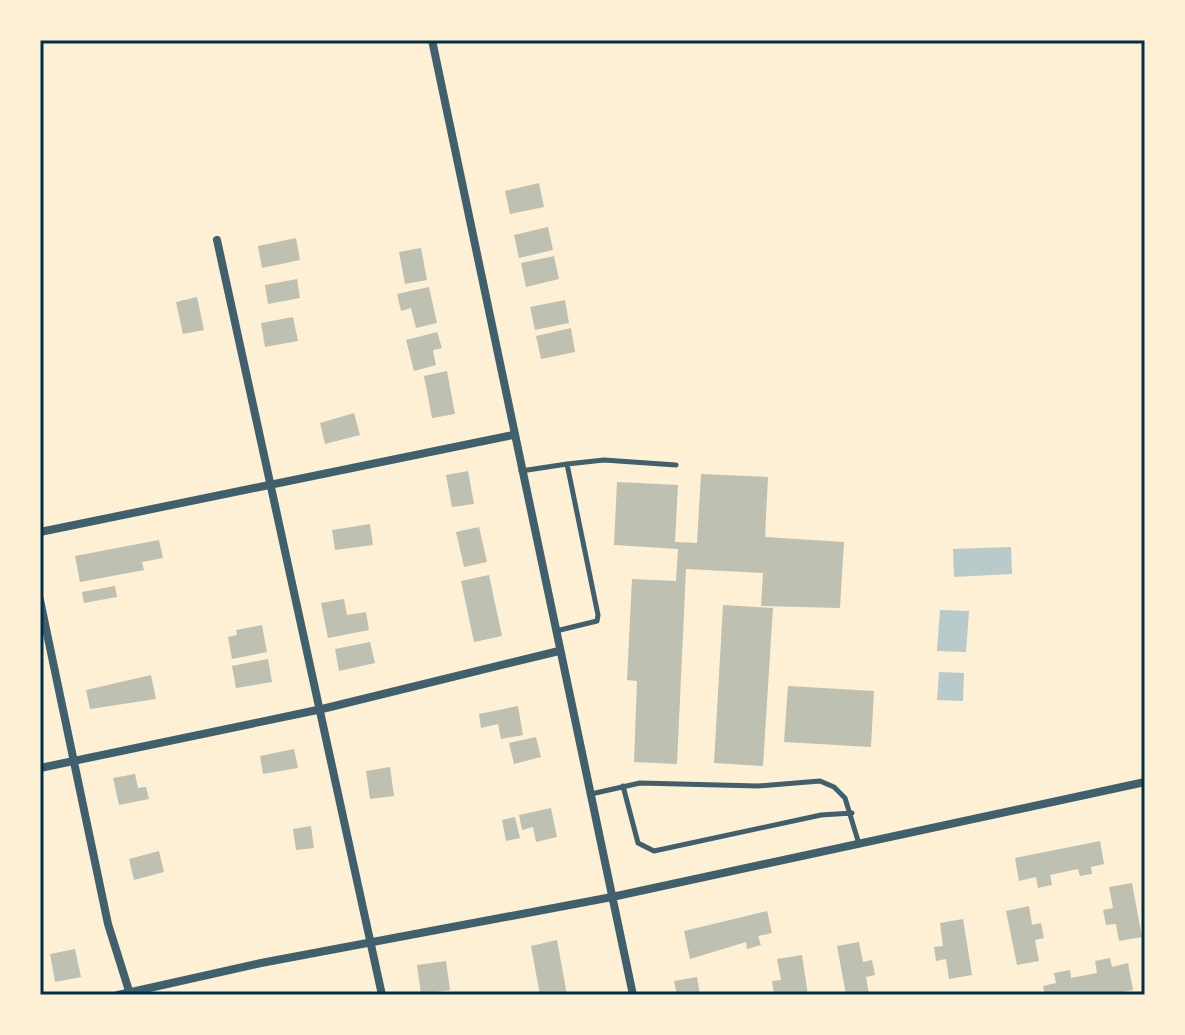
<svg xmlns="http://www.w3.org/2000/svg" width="1185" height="1035" viewBox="0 0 1185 1035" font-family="Ubuntu,sans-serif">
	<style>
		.green { fill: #b9caca }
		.building { fill: #bec0b2 }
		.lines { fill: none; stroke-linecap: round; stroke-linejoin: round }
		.service { stroke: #3f606c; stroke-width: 5 }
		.minor { stroke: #3f606c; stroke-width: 8 }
		.neatline { fill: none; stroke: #003049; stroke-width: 3 }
	</style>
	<rect width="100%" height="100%" fill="#fdf0d5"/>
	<path class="green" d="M1011,547L1012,574L954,577L953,549Z
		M940,610L969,611L966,652L937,651Z
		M939,672L964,673L963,701L937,700Z"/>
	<path class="building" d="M539,183L544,207L510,214L505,191Z
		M548,227L553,250L519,258L514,235Z
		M296,238L300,260L262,268L258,246Z
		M421,248L427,280L405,284L399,252Z
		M554,256L559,279L526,287L521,263Z
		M297,279L300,298L268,304L265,285Z
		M429,287L437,323L416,328L411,308L401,311L397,294Z
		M197,297L204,330L183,334L176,302Z
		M565,300L569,323L535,330L530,307Z
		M293,317L298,341L265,347L261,323Z
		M571,328L575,352L541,359L536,336Z
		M437,332L442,348L433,350L436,365L414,371L406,340Z
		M447,371L455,414L432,418L424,376Z
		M354,413L360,435L325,444L320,423Z
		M468,471L474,504L452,507L446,475Z
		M701,474L768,477L765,537L844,542L840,608L761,606L763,573L686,569L677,764L634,762L637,681L627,680L632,579L676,581L678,549L614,545L617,482L678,485L675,542L697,543Z
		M370,524L373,545L335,550L332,530Z
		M479,527L487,562L464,567L456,532Z
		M159,540L163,558L142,562L144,570L80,582L75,556Z
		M489,575L502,636L474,642L461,581Z
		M115,586L117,597L84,603L82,592Z
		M344,599L347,615L366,612L369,630L328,638L321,603Z
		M723,605L773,608L763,766L714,763Z
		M262,625L267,652L232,659L228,637L237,635L236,630Z
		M370,642L375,663L339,671L335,649Z
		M268,659L272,682L236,688L232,666Z
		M151,675L156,699L90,709L86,690Z
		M788,686L874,691L871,747L784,742Z
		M518,706L523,735L501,739L498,724L481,728L479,714Z
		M536,737L541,757L514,764L509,743Z
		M294,749L298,768L263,774L260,756Z
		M390,767L394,796L370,799L366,771Z
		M135,774L138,788L146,787L149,799L119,805L113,778Z
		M551,808L557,837L536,842L533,827L522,830L519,815Z
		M515,817L520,838L506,841L502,820Z
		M311,826L314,848L296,850L293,829Z
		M1100,841L1104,864L1091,867L1092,874L1080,876L1078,869L1050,875L1052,885L1038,888L1036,877L1019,881L1015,858Z
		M159,851L164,872L134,880L129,859Z
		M1132,883L1142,937L1119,941L1116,924L1106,925L1103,910L1113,908L1109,887Z
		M1029,906L1032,925L1041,923L1044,938L1035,940L1039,961L1017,965L1006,911Z
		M767,911L772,933L758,936L761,945L747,949L746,942L690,959L684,931Z
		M963,919L972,975L949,979L946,959L936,961L934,947L943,946L940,923Z
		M557,940L567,995H540L531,946Z
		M859,942L863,962L872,960L875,975L866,977L869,995H846L837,946Z
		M75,949L81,977L55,982L50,954Z
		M802,955L808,995H774L772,981L781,980L777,959Z
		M1110,958L1112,967L1128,963L1133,990L1106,995H1045L1043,986L1056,983L1054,973L1070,970L1071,978L1097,973L1095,961Z
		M446,961L450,990L421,994L417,965Z
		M697,977L700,995H677L674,981Z"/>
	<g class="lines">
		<path class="service" d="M567,464L604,460L676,465
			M521,471L567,464L598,615L597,621L556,631
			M623,786L638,843L654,851L821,815L852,813
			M591,794L640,783L758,786L820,781L834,787L845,798L859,844"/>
		<path class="minor" d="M432,40L633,995
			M217,240L382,995
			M40,532L513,435
			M40,600L108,924L130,994
			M40,768L322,709L559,651
			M118,995L261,963L612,897L1145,782"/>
	</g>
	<rect width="1185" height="1035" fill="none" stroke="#fdf0d5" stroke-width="84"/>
	<rect x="42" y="42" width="1101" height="951" class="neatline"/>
</svg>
